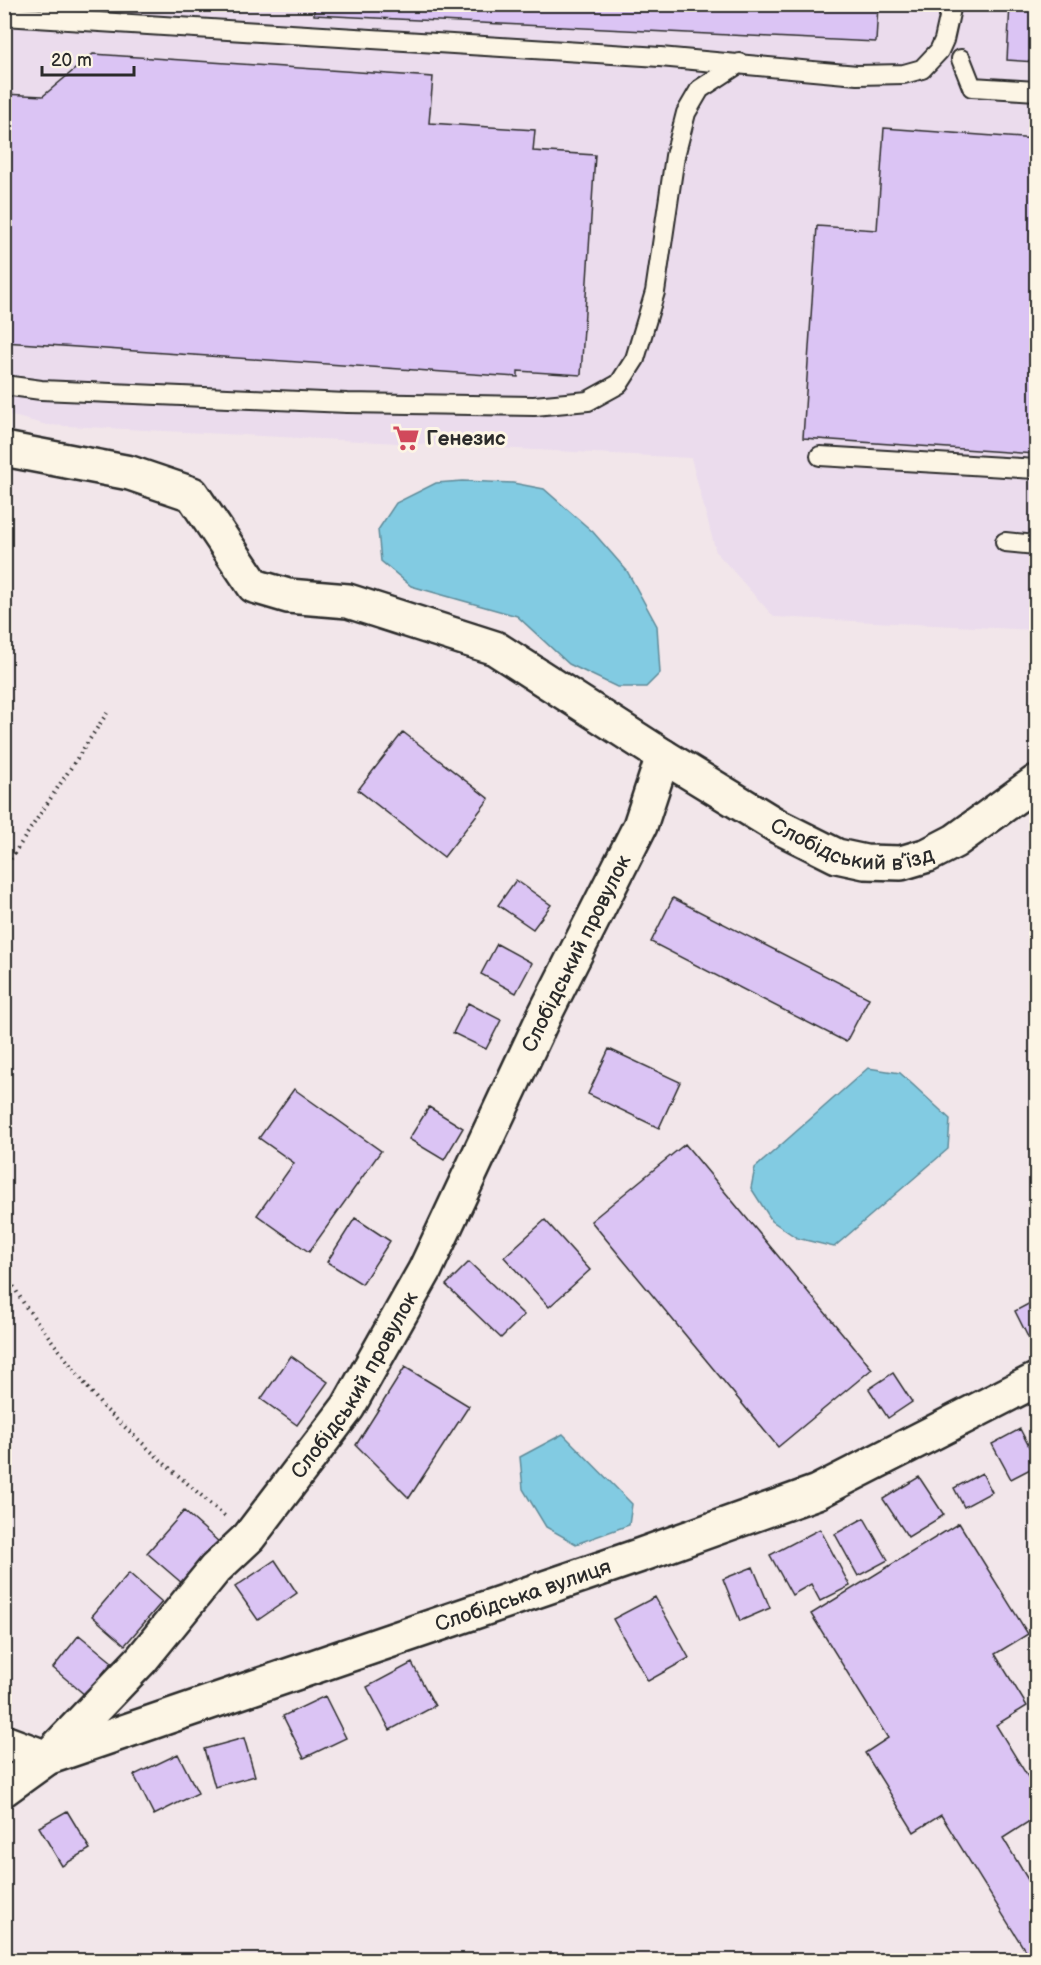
<svg xmlns="http://www.w3.org/2000/svg" width="1041" height="1965" viewBox="0 0 1041 1965" font-family="'Balsamiq Sans',sans-serif">
	<style>
		.built { fill: #ebdced }
		.water { fill: #82cbe2; stroke: #5f8b99; stroke-width: 1.5 }
		.building { fill: #dbc4f4; stroke: #2b2b2b; stroke-width: 1.5 }
		.lines { fill: none; stroke-linecap: round; stroke-linejoin: round }
		.service-casing { stroke: #2b2b2b; stroke-width: 22 }
		.minor-casing { stroke: #2b2b2b; stroke-width: 38 }
		.path { stroke: #2b2b2b; stroke-width: 4; stroke-dasharray: 1.5 4.5; stroke-linecap: butt }
		.service { stroke: #fcf5e5; stroke-width: 18 }
		.minor { stroke: #fcf5e5; stroke-width: 33 }
		.labels { text-anchor: middle; dominant-baseline: central; stroke-width: 6; stroke-linejoin: round; paint-order: stroke }
		.poi-label { font-size: 21px; font-weight: bold; fill: #2b2b2b; stroke: #fcf5e5; text-anchor: start }
		.street-label { font-size: 21px; fill: #2b2b2b; stroke: #fcf5e5 }
	</style>
	<rect width="100%" height="100%" fill="#f2e6ea"/>
	<filter id="ink" filterUnits="userSpaceOnUse"><feTurbulence type="fractalNoise" baseFrequency=".0167" numOctaves="2"/><feDisplacementMap in="SourceGraphic" scale="12" xChannelSelector="R" yChannelSelector="G"/><feConvolveMatrix kernelMatrix="1 2 1 2 8 2 1 2 1" color-interpolation-filters="sRGB"/></filter>
	<g filter="url(#ink)">
		<path class="built" d="M4,5H1036V630L774,617L716,552L691,458L47,425L5,414Z"/>
		<path class="water" d="M462,481L513,483L544,489L593,532L627,571L657,626L660,673L646,687H617L569,664L517,616L411,586L381,561L378,530L396,503L436,483Z
			M868,1068L900,1073L950,1119L948,1149L834,1247L797,1238L772,1221L751,1188L755,1168Z
			M563,1434L632,1504L629,1525L576,1544L546,1527L523,1489L520,1457Z"/>
		<path class="building" d="M314,4H878L876,42L314,15Z
			M1010,4H1036V62L1007,60Z
			M93,54L433,77L429,123L535,130L533,151L595,155L581,375L518,371V377L4,342V94L43,96Z
			M884,128L1036,139V454L803,438L817,226L877,230Z
			M403,732L489,799L444,857L358,790Z
			M516,880L551,905L533,929L498,905Z
			M673,898L869,998L846,1042L651,942Z
			M497,944L532,963L516,993L481,974Z
			M468,1003L501,1020L486,1049L453,1033Z
			M609,1049L680,1082L659,1128L588,1094Z
			M294,1089L381,1151L309,1252L257,1215L294,1163L259,1138Z
			M429,1107L463,1128L444,1160L409,1139Z
			M685,1144L872,1369L778,1447L591,1221Z
			M355,1218L390,1241L362,1284L327,1262Z
			M545,1220L590,1270L549,1307L504,1257Z
			M469,1262L524,1315L501,1338L446,1285Z
			M1036,1300V1353L1015,1311Z
			M291,1356L328,1382L297,1425L261,1399Z
			M405,1367L469,1406L409,1498L356,1445Z
			M893,1373L912,1402L888,1418L869,1389Z
			M1020,1429L1036,1460V1466L1011,1479L992,1444Z
			M982,1473L992,1492L964,1507L954,1488Z
			M919,1477L944,1515L908,1537L883,1499Z
			M184,1511L220,1543L183,1584L147,1553Z
			M864,1518L888,1560L858,1576L835,1534Z
			M959,1523L1028,1634L995,1654L1027,1706L996,1725L1036,1790V1817L1003,1838L1036,1893V1960H1031L941,1815L914,1832L865,1753L888,1738L811,1614Z
			M820,1529L850,1586L820,1601L811,1584L792,1595L770,1555Z
			M275,1560L297,1593L258,1620L235,1587Z
			M753,1567L770,1608L740,1621L723,1579Z
			M129,1573L162,1602L125,1645L92,1616Z
			M655,1597L689,1658L648,1681L613,1619Z
			M79,1635L112,1662L85,1695L53,1668Z
			M412,1663L435,1706L390,1730L367,1687Z
			M325,1696L346,1738L304,1758L283,1716Z
			M244,1738L255,1776L215,1787L204,1749Z
			M178,1754L198,1793L154,1815L134,1775Z
			M67,1811L90,1849L62,1866L39,1827Z"/>
		<g class="lines">
			<defs>
				<path id="service" d="M4,16L660,57L857,75L904,74L922,69L939,51L944,40L952,4
					M961,59L972,87L1036,91
					M4,385L41,390L347,403L534,406L588,401L619,384L635,359L655,292L675,156L686,113L700,89L740,63
					M820,456L1036,469
					M1005,542L1036,545"/>
				<g id="minor">
					<path id="s1" d="M4,449L130,473L192,494L254,586L288,596L348,601L495,648L663,756L779,827L837,856L865,862L901,863L928,855L955,841L1036,782"/>
					<path id="s2" d="M4,1742L47,1758L141,1660L215,1569L249,1537L348,1407L425,1270L544,1016L640,826L663,756"/>
					<path id="s3" d="M4,1789L47,1758L638,1556L817,1492L1036,1380"/>
				</g>
			</defs>
			<use href="#service" class="service-casing"/>
			<use href="#minor" class="minor-casing"/>
			<path class="path" d="M4,869L107,713
				M4,1271L26,1307L102,1406L166,1465L226,1517"/>
			<use href="#service" class="service"/>
			<use href="#minor" class="minor"/>
		</g>
	</g>
	<defs>
		<symbol id="supermarket-bare" viewBox="-9 -9 18 18"><path d="M-6-5.5h2.5l.6 2H6L4.5 2H-2.5L-4.4-4H-6ZM-1.5 3.2a1.3 1.3 0 1 0 .1 0ZM3 3.2a1.3 1.3 0 1 0 .1 0Z" fill="#d1495b" stroke="#fcf5e5" stroke-width="2.5" paint-order="stroke"/></symbol>
	</defs>
	<g fill-rule="evenodd">
		<use href="#supermarket-bare" x="387" y="419" width="38" height="38"/>
	</g>
	<g class="labels">
		<g class="poi-label">
			<text x="426" y="438">Генезис</text>
		</g>
		<g class="street-label">
			<text stroke="none"><textPath href="#s1" startOffset="968">Слобідський в’їзд</textPath></text>
			<text stroke="none"><textPath href="#s2" startOffset="1017">Слобідський провулок</textPath></text>
			<text stroke="none"><textPath href="#s2" startOffset="531">Слобідський провулок</textPath></text>
			<text stroke="none"><textPath href="#s3" startOffset="556">Слобідська вулиця</textPath></text>
		</g>
	</g>
	<rect width="1041" height="1965" fill="none" stroke="#fcf5e5" stroke-width="24"/>
	<rect x="12" y="12" width="1017" height="1941" fill="none" stroke="#2b2b2b" stroke-width="2" filter="url(#ink)"/>
	<path d="M42 66v9h92v-9" fill="none" stroke="#2b2b2b" stroke-width="3"/>
	<text x="51" y="66" font-size="18" fill="#2b2b2b" stroke="#fcf5e5" stroke-width="4.5" paint-order="stroke">20 m</text>
</svg>
